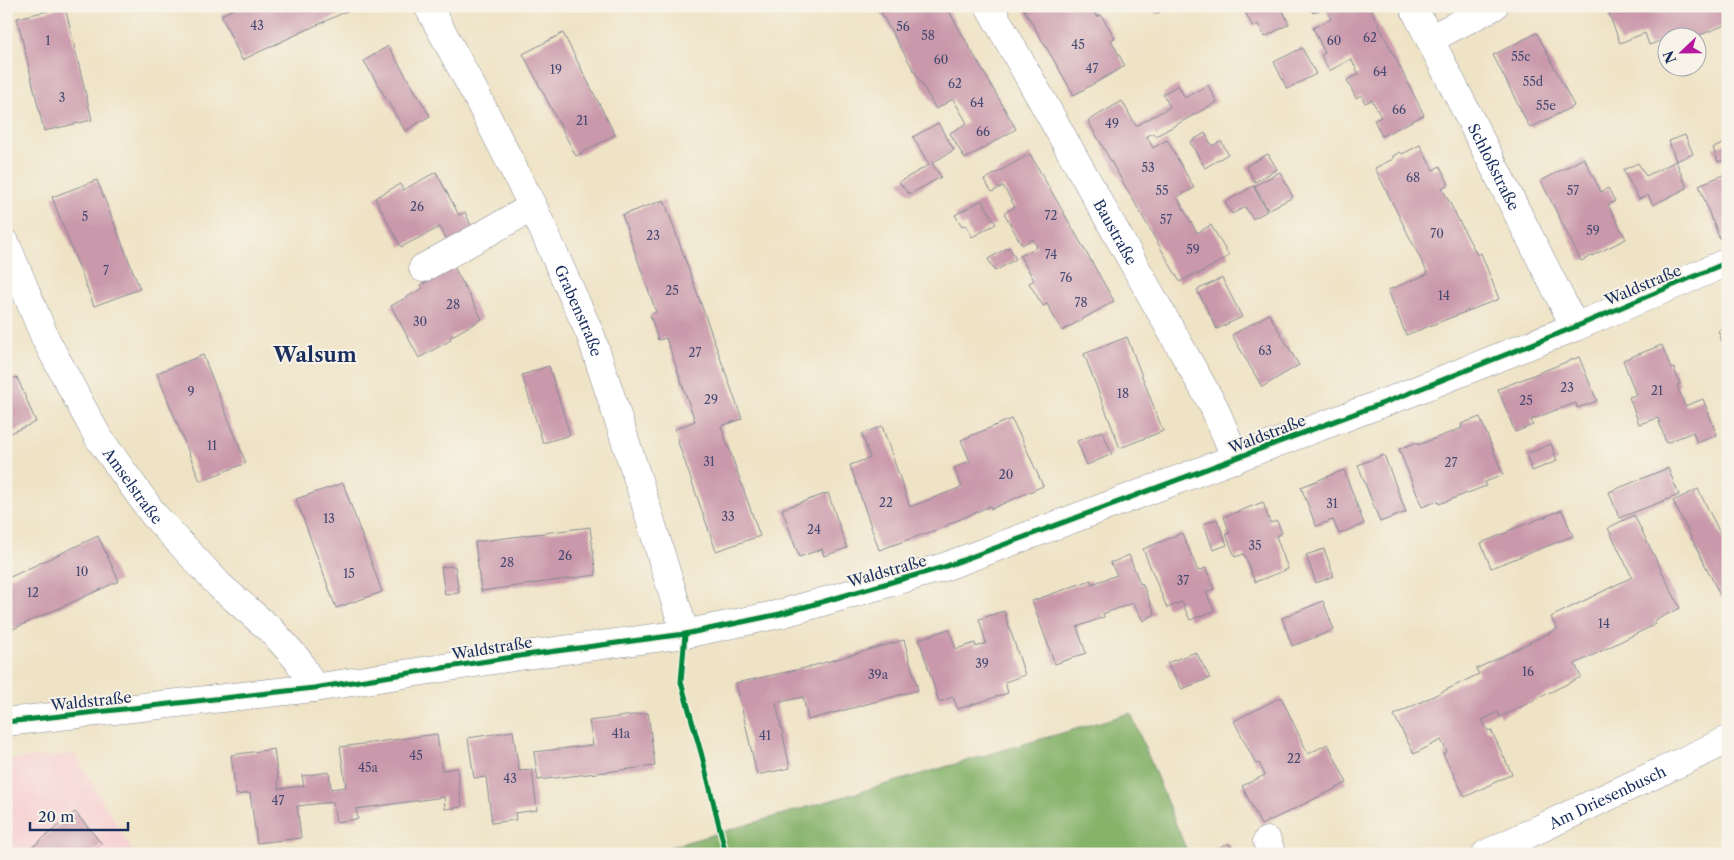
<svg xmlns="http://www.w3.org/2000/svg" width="1734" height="860" viewBox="0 0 1734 860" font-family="'Libre Caslon Text',serif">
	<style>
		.built { fill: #f7cfd1 }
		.forest { fill: #86b26a; stroke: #507064 }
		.building { fill: #c998aa }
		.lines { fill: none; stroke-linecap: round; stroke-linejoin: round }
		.minor-casing { stroke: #858992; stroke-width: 29 }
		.minor { stroke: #fff; stroke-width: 28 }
		.cycleway-casing { stroke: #f7f3e8; stroke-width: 8 }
		.cycleway { stroke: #00873e; stroke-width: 5 }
		.labels { text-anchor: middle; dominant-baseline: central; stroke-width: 4; stroke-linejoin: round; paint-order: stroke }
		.number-label { font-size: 12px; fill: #464971 }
		.street-label { font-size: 15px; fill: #1b2f5e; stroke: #f7f3e8 }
		.district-label { font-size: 20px; font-weight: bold; fill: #1b2f5e; stroke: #f7f3e8 }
	</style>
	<rect width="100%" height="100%" fill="#f7f3e8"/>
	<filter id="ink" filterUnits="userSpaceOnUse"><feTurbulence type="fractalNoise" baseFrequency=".02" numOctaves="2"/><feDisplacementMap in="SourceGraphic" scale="10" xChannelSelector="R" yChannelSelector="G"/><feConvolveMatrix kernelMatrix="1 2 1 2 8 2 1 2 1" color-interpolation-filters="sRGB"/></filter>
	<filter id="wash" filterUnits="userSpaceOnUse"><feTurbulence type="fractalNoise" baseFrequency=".0096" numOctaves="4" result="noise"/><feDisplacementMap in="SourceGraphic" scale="20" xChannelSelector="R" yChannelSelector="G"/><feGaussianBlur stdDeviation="1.12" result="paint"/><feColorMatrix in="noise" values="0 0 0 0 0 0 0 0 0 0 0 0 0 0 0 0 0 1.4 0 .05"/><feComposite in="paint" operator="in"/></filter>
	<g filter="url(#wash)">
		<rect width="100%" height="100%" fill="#efe3c6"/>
		<path class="built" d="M75,754L134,854H6V760Z"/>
		<path class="forest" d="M1131,713L1188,854H646Z"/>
		<g id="blocks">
			<path class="building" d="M240,6H345L347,11L242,60L221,15Z
				M893,6H946L1016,129L965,159L950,133L967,123L953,99L936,109L881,13Z
				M1022,6H1090L1097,17L1101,15L1115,38L1111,40L1125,66L1074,95Z
				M1151,6H1170L1156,14Z
				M1242,6H1281L1289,24L1265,37L1258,24L1253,27Z
				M1310,6H1369L1424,115L1382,136L1374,120L1381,117L1372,100L1365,103L1361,95L1356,98L1347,80L1359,74L1351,59L1329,71L1321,55L1325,53L1313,28L1331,19L1325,8L1313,13Z
				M1606,6H1728V24L1692,38H1675L1674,36L1649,45L1645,33L1620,43Z
				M65,7L92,120L44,131L17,18Z
				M563,33L615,135L576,156L523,54Z
				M1537,33L1574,106L1530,128L1493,55Z
				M388,46L430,116L405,131L364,61Z
				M1302,48L1316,74L1287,89L1274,62Z
				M1178,85L1185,98L1208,85L1217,102L1156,136L1154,133L1147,136L1153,148L1167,140L1194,188L1177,197L1197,233L1211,225L1229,256L1197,275L1196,273L1180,282L1088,121L1122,101L1136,126L1170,107L1163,94Z
				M938,123L954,150L932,163L941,177L912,193H908L899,182L929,165L913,137Z
				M1205,133L1212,146L1221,141L1228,154L1205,168L1190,142Z
				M1685,135L1693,154L1676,161L1669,141Z
				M1728,142V173L1723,160L1718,162L1713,148Z
				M1420,145L1433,170L1440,166L1449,184L1442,188L1477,255L1481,253L1499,299L1406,335L1388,290L1428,274L1375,168L1393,159V156L1400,152L1402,154Z
				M1030,154L1114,301L1062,331L1047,304L1043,306L1029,283L1034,280L1020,256L1037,247L1033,239L1022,245L1004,213L1015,207L1003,186L992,192L984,180Z
				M1268,154L1277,169L1255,182L1246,166Z
				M1584,158L1601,192L1608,188L1615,201L1608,205L1626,239L1581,261L1541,181Z
				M1676,161L1687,188L1653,205L1648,195L1639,199L1623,170L1638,163L1646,176Z
				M436,172L459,215L465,212L473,230L449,243L440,227L401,247L375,198L400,184L403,190Z
				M1280,172L1293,197L1268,210L1254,186Z
				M1728,173V236L1720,239L1713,221H1712L1699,185Z
				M97,180L140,289L94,306L52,197Z
				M1253,186L1267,211L1253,219L1245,207L1232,214L1225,202Z
				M664,200L742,419L721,426L760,536L716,551L678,442L679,441L675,429L695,421L666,338L658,340L650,315L656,312L622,215Z
				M982,200L996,224L972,237L966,225L962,226L955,215Z
				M1009,247L1016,259L995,271L988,259Z
				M454,267L482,319L450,337L451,340L419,358L391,306L423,288L421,285Z
				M1222,278L1242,317L1217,329L1197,290Z
				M1269,314L1299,365L1262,387L1232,335Z
				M1728,327V356L1718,331Z
				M1127,337L1163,431L1120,448L1084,354Z
				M1662,345L1671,369L1674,368L1680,384L1677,385L1685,406L1703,399L1717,435L1697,443L1693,432L1666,443L1658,418L1639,424L1629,397L1636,395L1623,360Z
				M203,355L246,463L200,481L157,373Z
				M1579,357L1597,401L1577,408L1576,403L1553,411L1531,420L1533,425L1515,432L1498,389Z
				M549,366L570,435L543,443L522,375Z
				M17,377L36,422L6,435V381Z
				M1480,417L1503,475L1485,482L1486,486L1439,504L1438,501L1422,507L1399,449L1417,442L1418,445L1462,428L1461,424Z
				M1011,419L1022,439L1043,486L991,509L990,506L947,525V526L879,550L850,465L870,458L862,434L882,426L910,507L962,487L954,468L970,461L961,440Z
				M1102,431L1112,454L1087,465L1077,441Z
				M1551,444L1557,461L1532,471L1526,454Z
				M1384,455L1406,512L1380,522L1358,465Z
				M1668,468L1679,495L1619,518L1609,492Z
				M1344,470L1364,524L1339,534L1333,520L1316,526L1301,487Z
				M343,483L382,592L336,608L296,499Z
				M1698,489L1728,549V611L1673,501Z
				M828,493L847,548L824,556L822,549L799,557L782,509Z
				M1263,502L1270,523L1277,521L1282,533L1276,536L1288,569L1255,582L1244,554L1235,557L1226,534L1230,533L1224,517Z
				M1562,510L1573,536L1491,568L1481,543L1508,532V531Z
				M1634,515L1680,608L1654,621L1656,624L1575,664L1581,677L1500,717L1498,712L1482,720L1488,731L1491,730L1512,774L1465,797L1443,754L1447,752L1441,740L1414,754L1394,715L1479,674L1476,669L1557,629L1551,617L1632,577L1608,528Z
				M1217,519L1227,545L1213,550L1204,524Z
				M590,527L596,575L481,591L475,542Z
				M1182,533L1198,571L1206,568L1214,589L1206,592L1214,611L1190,620L1182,602L1167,608L1143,549Z
				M98,536L119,581L13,629L6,614V579Z
				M1324,549L1334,576L1316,583L1306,555Z
				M1129,555L1140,584L1142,583L1155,614L1143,621L1133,603L1103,614L1104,617L1077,627L1086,653L1055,664L1032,601L1091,580L1092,584L1117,575L1110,562H1113Z
				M455,566L459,593L445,595L441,567Z
				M1323,601L1334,630L1292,646L1282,618Z
				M1004,611L1025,675L1005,682L1008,693L958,709L953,697L939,702L919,639L949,629L956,649L975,643L976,647L986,643L979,619Z
				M904,640L918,690L808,720L803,697L776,703L790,768L757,775L736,683L805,668Z
				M1196,652L1210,678L1182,689L1167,663Z
				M1281,697L1308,754L1328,744L1347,783L1261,825L1242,786L1265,775L1259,763L1256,764L1234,721Z
				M648,713L655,766L538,780L534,752L593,745L589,721Z
				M513,731L519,771L532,770L537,810L515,813L516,820L492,823L486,777L474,778L468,738Z
				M437,734L442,770L457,768L462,807L445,809L444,797L356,809L358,819L336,822L333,802L297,806L301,838L257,843L250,793L236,795L231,755L274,749L279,789L304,786L302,776L329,772L331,789L346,787L340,747Z
				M75,812L102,844L90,854H24Z
				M1229,843L1233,854H1205Z"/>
		</g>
	</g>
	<g filter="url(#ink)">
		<use href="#blocks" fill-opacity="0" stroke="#858992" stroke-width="1"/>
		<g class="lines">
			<defs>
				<g id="minor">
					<path id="s1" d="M428,6L474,91L533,207L591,336L641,489L685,634"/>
					<path id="s2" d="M989,6L1214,407L1236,459"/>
					<path id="s3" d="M1413,6L1575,327"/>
					<path d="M1430,39L1494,6"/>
					<path id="s4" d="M6,244L46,340L98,437L154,515L220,586L272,631L298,660L314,688"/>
					<path d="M423,268L533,207"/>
					<path d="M6,722L314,688L526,655L685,634L780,614L944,567L1402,396L1575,327L1728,262"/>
					<path d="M1267,841L1272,854"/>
					<path id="s5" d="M1486,854L1728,740"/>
				</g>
			</defs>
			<use href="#minor" class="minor-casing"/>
			<use href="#minor" class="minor"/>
			<defs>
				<path id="cycleway" d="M685,634L681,682L702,756L726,854
					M6,722L314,688L526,655L685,634L780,614L944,567L1402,396L1575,327L1728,262"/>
			</defs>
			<use href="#cycleway" class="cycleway-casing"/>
			<use href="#cycleway" class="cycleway"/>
		</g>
	</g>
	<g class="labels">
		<g class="number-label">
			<text x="257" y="25">43</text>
			<text x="903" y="26">56</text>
			<text x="928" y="35">58</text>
			<text x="1370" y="37">62</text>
			<text x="48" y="40">1</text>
			<text x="1334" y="40">60</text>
			<text x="1078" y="44">45</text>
			<text x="1521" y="56">55c</text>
			<text x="941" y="59">60</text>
			<text x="1092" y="68">47</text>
			<text x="556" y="69">19</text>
			<text x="1380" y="71">64</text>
			<text x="1533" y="81">55d</text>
			<text x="955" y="83">62</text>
			<text x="62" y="97">3</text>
			<text x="977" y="102">64</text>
			<text x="1546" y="105">55e</text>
			<text x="1399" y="109">66</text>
			<text x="582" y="120">21</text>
			<text x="1112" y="123">49</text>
			<text x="983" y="131">66</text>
			<text x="1148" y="167">53</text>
			<text x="1413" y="177">68</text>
			<text x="1162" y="190">55</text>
			<text x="1573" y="190">57</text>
			<text x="417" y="206">26</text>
			<text x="1051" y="215">72</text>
			<text x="85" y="216">5</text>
			<text x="1166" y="219">57</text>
			<text x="1593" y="230">59</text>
			<text x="1437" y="233">70</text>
			<text x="653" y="235">23</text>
			<text x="1193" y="249">59</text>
			<text x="1051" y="254">74</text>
			<text x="106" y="270">7</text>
			<text x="1066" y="277">76</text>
			<text x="672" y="290">25</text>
			<text x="1444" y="295">14</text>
			<text x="1081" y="302">78</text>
			<text x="453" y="304">28</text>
			<text x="420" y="321">30</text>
			<text x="1265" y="350">63</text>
			<text x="695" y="352">27</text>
			<text x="1567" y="387">23</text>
			<text x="1657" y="390">21</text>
			<text x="191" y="391">9</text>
			<text x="1123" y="393">18</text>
			<text x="711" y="399">29</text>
			<text x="1526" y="400">25</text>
			<text x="212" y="445">11</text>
			<text x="709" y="461">31</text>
			<text x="1451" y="462">27</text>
			<text x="1006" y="474">20</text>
			<text x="886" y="502">22</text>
			<text x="1332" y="503">31</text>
			<text x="728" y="516">33</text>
			<text x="329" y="518">13</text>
			<text x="814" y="529">24</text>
			<text x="1255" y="545">35</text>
			<text x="565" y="555">26</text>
			<text x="507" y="562">28</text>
			<text x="82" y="571">10</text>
			<text x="349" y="573">15</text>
			<text x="1183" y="580">37</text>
			<text x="33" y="592">12</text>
			<text x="1604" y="623">14</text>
			<text x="982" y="663">39</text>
			<text x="1528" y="671">16</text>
			<text x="878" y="674">39a</text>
			<text x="621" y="733">41a</text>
			<text x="765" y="735">41</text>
			<text x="416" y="755">45</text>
			<text x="1294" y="758">22</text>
			<text x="368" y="767">45a</text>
			<text x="510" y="778">43</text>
			<text x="278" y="800">47</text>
		</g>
		<g class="street-label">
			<text stroke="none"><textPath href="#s3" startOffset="180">Schloßstraße</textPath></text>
			<text stroke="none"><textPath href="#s2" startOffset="259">Baustraße</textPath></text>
			<text transform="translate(1643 285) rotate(-23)">Waldstraße</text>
			<text stroke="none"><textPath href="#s1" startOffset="340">Grabenstraße</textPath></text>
			<text transform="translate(1267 434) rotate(-21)">Waldstraße</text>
			<text stroke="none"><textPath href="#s4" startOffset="274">Amselstraße</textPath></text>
			<text transform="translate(887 571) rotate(-16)">Waldstraße</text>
			<text transform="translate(492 648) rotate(-9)">Waldstraße</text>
			<text transform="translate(91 701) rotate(-6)">Waldstraße</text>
			<text stroke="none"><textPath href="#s5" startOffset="134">Am Driesenbusch</textPath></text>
		</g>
		<g class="district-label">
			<text x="315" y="355">Walsum</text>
		</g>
	</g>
	<rect width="1734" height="860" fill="none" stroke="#f7f3e8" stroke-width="25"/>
	<g transform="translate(1682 52) rotate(248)"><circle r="24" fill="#f7f3e8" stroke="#9fa5b1"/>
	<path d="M0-4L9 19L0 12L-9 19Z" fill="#b5179e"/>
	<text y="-8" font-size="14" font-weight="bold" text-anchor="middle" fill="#1b2f5e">N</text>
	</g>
	<path d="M30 822v8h98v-8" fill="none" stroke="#1b2f5e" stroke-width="2.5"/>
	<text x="38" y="822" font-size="15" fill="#1b2f5e" stroke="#f7f3e8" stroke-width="4" paint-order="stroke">20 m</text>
</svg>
